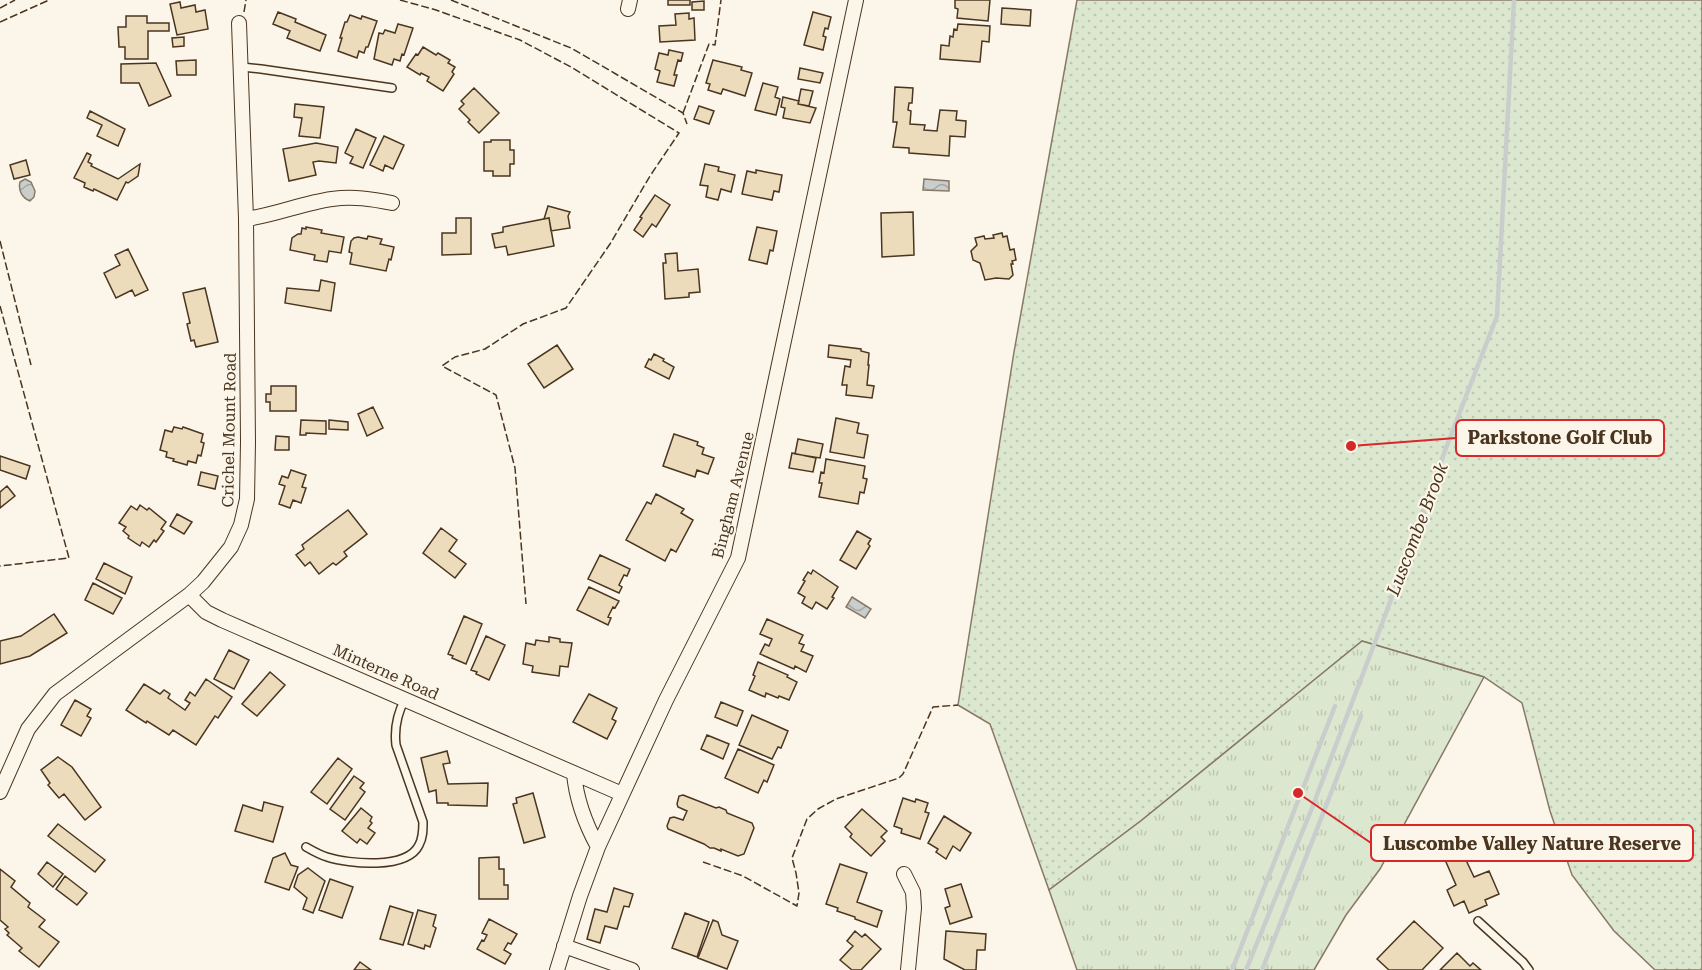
<svg xmlns="http://www.w3.org/2000/svg" width="1702" height="970" viewBox="0 0 1702 970" font-family="'Roboto Serif',serif">
	<style>
		.grass { fill: url(#grass-dots); stroke: #887966; stroke-width: 1.5 }
		.park { fill: url(#park-tufts); stroke: #887966; stroke-width: 1.5 }
		.water { fill: url(#water-waves); stroke: #887966; stroke-width: 1.5 }
		.lines { fill: none; stroke-linecap: round; stroke-linejoin: round }
		.stream { stroke: #c9cecd; stroke-width: 4.5 }
		.building { fill: #ecdcbc; stroke: #4a3520; stroke-width: 1.5 }
		.service-casing { stroke: #4a3520; stroke-width: 10 }
		.minor-casing { stroke: #4a3520; stroke-width: 16 }
		.service { stroke: #fbf6e9; stroke-width: 7 }
		.minor { stroke: #fbf6e9; stroke-width: 14 }
		.fence { stroke: #4a3520; stroke-width: 1.5; stroke-dasharray: 8 3; stroke-linecap: butt }
		.labels { text-anchor: middle; dominant-baseline: central; stroke-width: 4.5; stroke-linejoin: round; paint-order: stroke }
		.street-label { font-size: 16px; fill: #4a3520; stroke: #fbf6e9 }
		.water-label { font-size: 18px; font-style: italic; fill: #4a3520; stroke: #fbf6e9 }
		.leader { fill: none; stroke: #d62828; stroke-width: 2 }
		.callout-dot { fill: #d62828; stroke: #fbf6e9; stroke-width: 2 }
		.callout { fill: #fbf6e9; stroke: #d62828; stroke-width: 2 }
		.callout-label { font-size: 18px; text-anchor: middle; font-weight: bold; fill: #4a3520 }
	</style>
	<defs>
		<pattern id="grass-dots" width="8" height="8" patternUnits="userSpaceOnUse" patternTransform="scale(1.5)"><rect width="8" height="8" fill="#dce7d0"/><path d="M2 2h.1M6 6h.1" fill="none" stroke="#bec7b2" stroke-width="1.8" stroke-linecap="round"/></pattern>
		<pattern id="park-tufts" width="24" height="20" patternUnits="userSpaceOnUse" patternTransform="scale(1.5)"><rect width="24" height="20" fill="#dce7d0"/><path d="M3 7l-1-3M5 7V3M7 7l1-3M15 17l-1-3M17 17v-4M19 17l1-3" fill="none" stroke="#bec7b2"/></pattern>
		<pattern id="water-waves" width="16" height="10" patternUnits="userSpaceOnUse" patternTransform="scale(1.5)"><rect width="16" height="10" fill="#c9cecd"/><path d="M0 5q4-4 8 0t8 0" fill="none" stroke="#a5a8a6"/></pattern>
	</defs>
	<rect width="100%" height="100%" fill="#fbf6e9"/>
	<path class="grass" d="M1077,0H1702V970H1655L1614,931L1572,875L1550,811L1522,703L1484,677L1362,641L1142,820L1049,890L990,724L958,705L1014,352Z"/>
	<path class="park" d="M1362,641L1484,677L1380,869L1346,915L1314,970H1077L1049,890L1142,820Z"/>
	<path class="water" d="M25,179L31,182L35,191L34,197L30,201C22,198 18,190 20,182Z
		M924,179L949,181V191L923,190Z
		M852,597L871,609L865,618L846,607Z"/>
	<g class="lines">
		<path class="stream" d="M1232,970L1335,706
			M1246,970L1312,808L1386,613L1446,448L1497,316L1514,0
			M1262,970L1361,716"/>
	</g>
	<path class="building" d="M668,0H690V5H668Z
		M955,0H990L988,21L957,18L958,9L955,8Z
		M704,1V10H692V2Z
		M180,2L181,8L195,5L196,12L205,10L208,29L177,35L170,4Z
		M1002,8L1031,10L1030,26L1001,24Z
		M278,12L296,19L295,22L326,35L320,51L287,38L290,31L273,24Z
		M813,12L831,17L828,29L825,28L823,36L826,37L823,50L804,45Z
		M689,13V19L694,18L695,40L660,42L659,26L676,25L675,14Z
		M350,15L361,19L362,16L377,21L368,47H366L364,53L359,51L357,58L338,51L342,38H340L345,22H347Z
		M126,16H147V23H169V31H148V59H125V47H119L118,27H126Z
		M398,24L413,28L404,55L402,54L400,61L394,59L392,65L374,59L379,33L383,34L385,30L395,33Z
		M958,24L990,26L989,42L982,41L980,62L940,59L941,45L949,46L950,36L953,37L954,29L957,30Z
		M184,37V46L173,47L172,38Z
		M423,47L436,55L438,53L450,60L448,63L455,67L452,72L454,74L443,91L427,81L429,77L421,73L420,75L407,67L416,54L418,55Z
		M669,50L683,53L681,61L678,60L674,75H677L674,86L657,82L660,71L655,69L659,53L668,55Z
		M196,60V75H177L176,61Z
		M713,60L742,67L741,70L752,73L745,96L723,89L721,94L708,90L710,84L706,83Z
		M156,63L171,96L149,106L139,83H121V64Z
		M800,68L823,73L820,83L798,79Z
		M763,83L778,87L775,97L780,99L776,115L755,110Z
		M895,87L913,88L912,103H909L908,110L911,111L910,124L925,125L924,130L937,131L940,110L957,111L956,120L966,121L965,137L950,136L949,156L909,153V148L893,147L897,122H893Z
		M474,88L499,113L479,133L468,122L470,120L459,109L464,104L461,101Z
		M801,89L813,91L809,106L798,104Z
		M783,97L799,101L798,104L816,108L810,123L783,118L785,108L781,107Z
		M295,104L324,107L320,138L299,136L302,118L294,117Z
		M699,106L714,111L709,124L694,119Z
		M90,111L125,129L118,146L97,136L102,125L87,118Z
		M356,129L376,138L363,168L350,163L353,157L345,153Z
		M384,136L404,145L393,169L385,165L383,171L370,165Z
		M491,140H510V150H514V164H510V176H493V171H484V142H491Z
		M316,143L338,147L336,163L319,161L313,162L316,175L289,181L283,149Z
		M87,153L91,155L88,162L92,164L91,166L118,179L140,164L138,176L128,183L126,182L117,200L94,189L93,191L84,187L85,183L74,178Z
		M26,160L30,175L14,179L10,165Z
		M705,164L719,167L718,171L735,175L731,192L721,189L718,200L706,197L708,186L700,185Z
		M756,170L782,175L779,192L774,191L772,200L742,194L747,171L756,173Z
		M655,195L670,205L656,227L652,224L643,237L634,230L642,218L640,217Z
		M548,206L570,212L568,216L570,228L551,231L549,218L544,219Z
		M913,212L914,255L882,257L881,213Z
		M456,218H471V254L442,255V233H456Z
		M549,218L554,246L508,255L506,246L495,248L492,234L503,232V227Z
		M306,227L322,230L321,233L344,237L341,253L329,251L327,262L314,260L315,255L290,250L292,238L298,234H301L302,228L306,229Z
		M757,227L777,231L773,251L770,250L767,264L749,260Z
		M1002,233L1003,237L1007,236L1010,250L1014,249L1016,260L1012,261L1013,264H1011L1013,275L1009,279L996,278L985,280L980,263L973,260L971,251L977,245L975,238L984,236L985,239L994,238L993,235Z
		M368,236L382,239L380,244L394,247L391,260L389,259L386,271L350,264L352,253L349,252L351,241L354,238L358,237L367,239Z
		M128,249L148,290L135,296L132,290L116,298L104,273L120,265L115,255Z
		M677,253L678,271L698,269L700,292L689,293V297L665,299L663,263H666L665,254Z
		M321,280L335,283L331,311L285,303L287,288L319,291Z
		M205,288L218,342L196,347L194,340L191,341L187,324L190,323L183,293Z
		M557,345L573,369L544,388L528,364Z
		M829,345L861,349V351L869,353L868,365H869L867,385L874,386L872,398L846,395L847,385H842L845,366L850,367L851,360L828,357Z
		M654,354L664,359L663,361L674,367L669,379L645,367L649,359L651,360Z
		M271,386H296V411H270V402H266V394H271Z
		M373,407L383,428L367,436L358,414Z
		M836,418L859,423L857,433L868,435L864,458L830,452Z
		M301,420L326,421V434L306,433V435H300Z
		M329,420L348,422V430L329,429Z
		M174,427L182,429L183,427L203,434L201,442L204,443L201,456L198,455L196,463L188,461L187,465L173,461L174,459L166,457L167,452L160,450L165,430L172,432Z
		M674,434L698,442L697,445L704,448L702,454L714,458L708,474L697,470L695,477L663,466Z
		M276,436L289,437V450H275Z
		M798,439L823,444L820,458L795,454Z
		M792,453L816,458L813,472L789,468Z
		M0,456L30,466L26,479L0,470Z
		M826,459L865,466L863,478L867,479L864,493L860,492L858,504L819,497L822,483H819L821,472L824,473Z
		M291,470L306,475L302,487L306,488L301,503L293,500L290,508L279,504L285,486L279,484L282,476L288,478Z
		M201,472L218,476L215,489L198,485Z
		M7,486L15,496L0,508V492Z
		M656,494L684,509L681,513L693,520L676,552L671,549L665,561L626,540L647,502L651,504Z
		M140,505L147,510L149,508L166,522L161,529L164,531L156,542L154,540L149,547L142,542L140,546L128,538L129,536L123,531L126,527L119,523L131,506L137,510Z
		M348,510L367,534L344,552L347,556L336,565L333,563L319,574L310,562L305,566L296,555L304,549L302,545Z
		M177,514L192,522L184,534L170,526Z
		M441,528L457,540L449,551L466,564L455,578L423,553Z
		M857,531L871,539L868,544L870,546L856,569L840,560Z
		M600,555L630,569L627,576L624,575L619,585L622,587L619,593L588,579Z
		M104,563L132,577L125,594L96,579Z
		M813,570L838,587L832,597L834,598L827,609L816,602L812,609L802,603L805,597L798,593L805,581L803,580L808,572L811,574Z
		M93,583L122,598L113,614L85,600Z
		M589,587L619,601L615,608L613,607L608,617L611,618L608,625L577,610Z
		M54,614L67,633L30,656L0,664V641L21,636Z
		M464,616L482,624L466,664L452,658L453,656L448,654Z
		M767,619L803,635L799,643L804,645L801,651L813,656L806,672L795,666L794,669L760,654L765,644L769,646L772,639L760,634Z
		M486,636L505,645L489,680L476,674L477,672L471,670Z
		M549,637L560,639V642L572,643L568,667L560,666L559,676L532,672L533,666L523,664L526,643L535,645L536,640L549,642Z
		M229,650L249,660L234,689L214,679Z
		M758,662L788,675L787,677L797,682L789,700L779,696L778,698L766,693L765,697L749,690L755,676L753,675Z
		M270,672L285,685L257,716L242,704Z
		M206,679L232,697L218,718L215,716L196,745L173,730L169,735L147,721L146,723L126,710L144,684L160,694L164,690L170,694L168,698L185,710L190,703L185,700L190,692L195,696Z
		M589,694L617,708L612,719L616,721L607,739L573,722Z
		M75,700L91,709L87,716L91,718L81,736L61,725Z
		M721,702L743,711L737,726L715,717Z
		M752,715L788,731L781,748L778,747L772,759L739,745Z
		M707,735L729,744L723,759L701,749Z
		M738,749L774,765L767,782L764,780L758,793L725,778Z
		M447,751L450,763L443,764L448,784L488,783L487,806L448,805V803H437L436,790L429,792L421,758Z
		M58,757L72,767L101,807L85,820L64,794L59,798L48,785L50,783L41,770Z
		M338,758L352,769L327,804L311,792Z
		M354,776L364,783L360,788L365,792L345,820L330,809Z
		M533,793L545,837L524,843L513,804L517,803L516,798Z
		M683,795L716,808L719,807L726,810L727,813L752,823L754,828L744,854L738,856L721,849V851L714,848H710L704,844L668,829L667,826L670,818L674,817L683,820L687,811L678,807L677,804L679,796Z
		M903,798L915,802L916,799L928,803L925,812L929,813L920,839L901,833L902,829L894,826Z
		M264,802L283,807L273,842L235,831L243,805L262,811Z
		M361,808L372,817L370,821L372,823L368,828L375,833L367,844L360,839L357,843L342,831Z
		M862,809L887,831L881,837L885,841L871,856L850,837L852,834L845,827Z
		M944,816L971,833L960,851L953,846L946,859L936,852L938,849L928,843Z
		M58,824L105,860L95,872L48,836Z
		M1456,839L1474,877L1489,871L1499,894L1485,900L1487,905L1469,913L1464,901L1454,906L1447,890L1456,885L1439,846Z
		M285,853L291,865L298,867L289,890L265,882L273,858Z
		M499,857V869H504V885H508V899H479V858Z
		M47,862L63,874L53,887L38,874Z
		M840,864L867,873L857,902L882,911L877,927L855,919V917L837,911L838,908L826,904Z
		M308,868L325,881L313,913L303,909L307,898L294,887L298,875Z
		M0,869L15,881L11,887L30,903L28,907L45,920L39,927L59,942L39,967L19,951L22,948L7,935L9,933L5,929L8,927L0,920Z
		M65,876L87,893L77,905L56,889Z
		M330,879L353,887L342,918L319,910Z
		M961,884L972,917L950,924L945,908L950,906L945,889Z
		M614,888L633,894L629,907L624,906L617,929L605,926L600,943L587,939L595,909L607,912Z
		M390,906L413,913L403,945L380,939Z
		M418,910L436,915L433,926L436,928L430,947L425,945L424,949L408,944Z
		M685,913L709,922L697,957L672,948Z
		M489,919L517,934L511,944L508,943L504,950L511,954L505,964L477,949L482,940L484,941L487,935L482,933Z
		M713,920L718,922L722,935L738,941L727,969L698,958Z
		M1414,921L1443,948L1422,970H1389L1377,959Z
		M855,931L862,937L865,934L881,949L861,970H852L840,960L853,946L847,941Z
		M946,931L986,934L985,950H977L976,970H965L944,959Z
		M1457,953L1470,966L1473,963L1481,970H1440Z
		M360,962L371,970H354Z"/>
	<g class="lines">
		<defs>
			<path id="service" d="M242,67L261,69L392,88
				M306,847C313,851 320,855 327,857C349,864 407,870 419,845C423,838 423,830 423,822L396,745C394,728 397,714 405,699
				M1478,921L1523,962L1529,970"/>
			<path id="minor" d="M628,9L630,0
				M246,219C275,215 303,203 332,199C353,196 372,199 392,203
				M189,595L206,612L222,620L622,794
				M574,773C576,798 586,825 598,847
				M0,792L28,729L55,694L189,595L203,582L231,547L241,525L247,499L248,442L246,219L239,23
				M904,874L913,892L914,908L908,970
				M564,946L632,970
				M557,970L580,896L598,847L666,700L738,558L856,0"/>
		</defs>
		<use href="#service" class="service-casing"/>
		<use href="#minor" class="minor-casing"/>
		<use href="#service" class="service"/>
		<use href="#minor" class="minor"/>
		<path class="fence" d="M400,0L436,10L520,40L571,67L679,133L650,176L610,244L566,308L523,324L485,349L455,357L442,366L496,395L515,468L526,604
			M451,0L571,48L683,113L687,124
			M0,8L15,0
			M244,12L246,0
			M0,22L49,0
			M683,113L709,44L715,45L721,0
			M0,241L31,365
			M0,306L69,558L0,566
			M703,862L743,876L797,906L799,893L796,873L792,858L807,819L818,809L836,799L899,778L903,774L933,707L958,705"/>
	</g>
	<g class="labels">
		<g class="street-label">
			<text transform="translate(229 430) rotate(-89)">Crichel Mount Road</text>
			<text transform="translate(733 495) rotate(-76)">Bingham Avenue</text>
			<text transform="translate(386 672) rotate(24)">Minterne Road</text>
		</g>
		<g class="water-label">
			<text transform="translate(1417 529) rotate(-69)">Luscombe Brook</text>
		</g>
	</g>
	<path class="leader" d="M1351 446L1456 438M1298 793L1371 843"/>
	<g class="callout-dot">
		<circle cx="1351" cy="446" r="6"/>
		<circle cx="1298" cy="793" r="6"/>
	</g>
	<g class="callout">
		<rect x="1456" y="420" width="208" height="36" rx="6"/>
		<rect x="1371" y="825" width="322" height="36" rx="6"/>
	</g>
	<g class="callout-label">
		<text x="1560" y="444">Parkstone Golf Club</text>
		<text x="1532" y="850">Luscombe Valley Nature Reserve</text>
	</g>
</svg>
